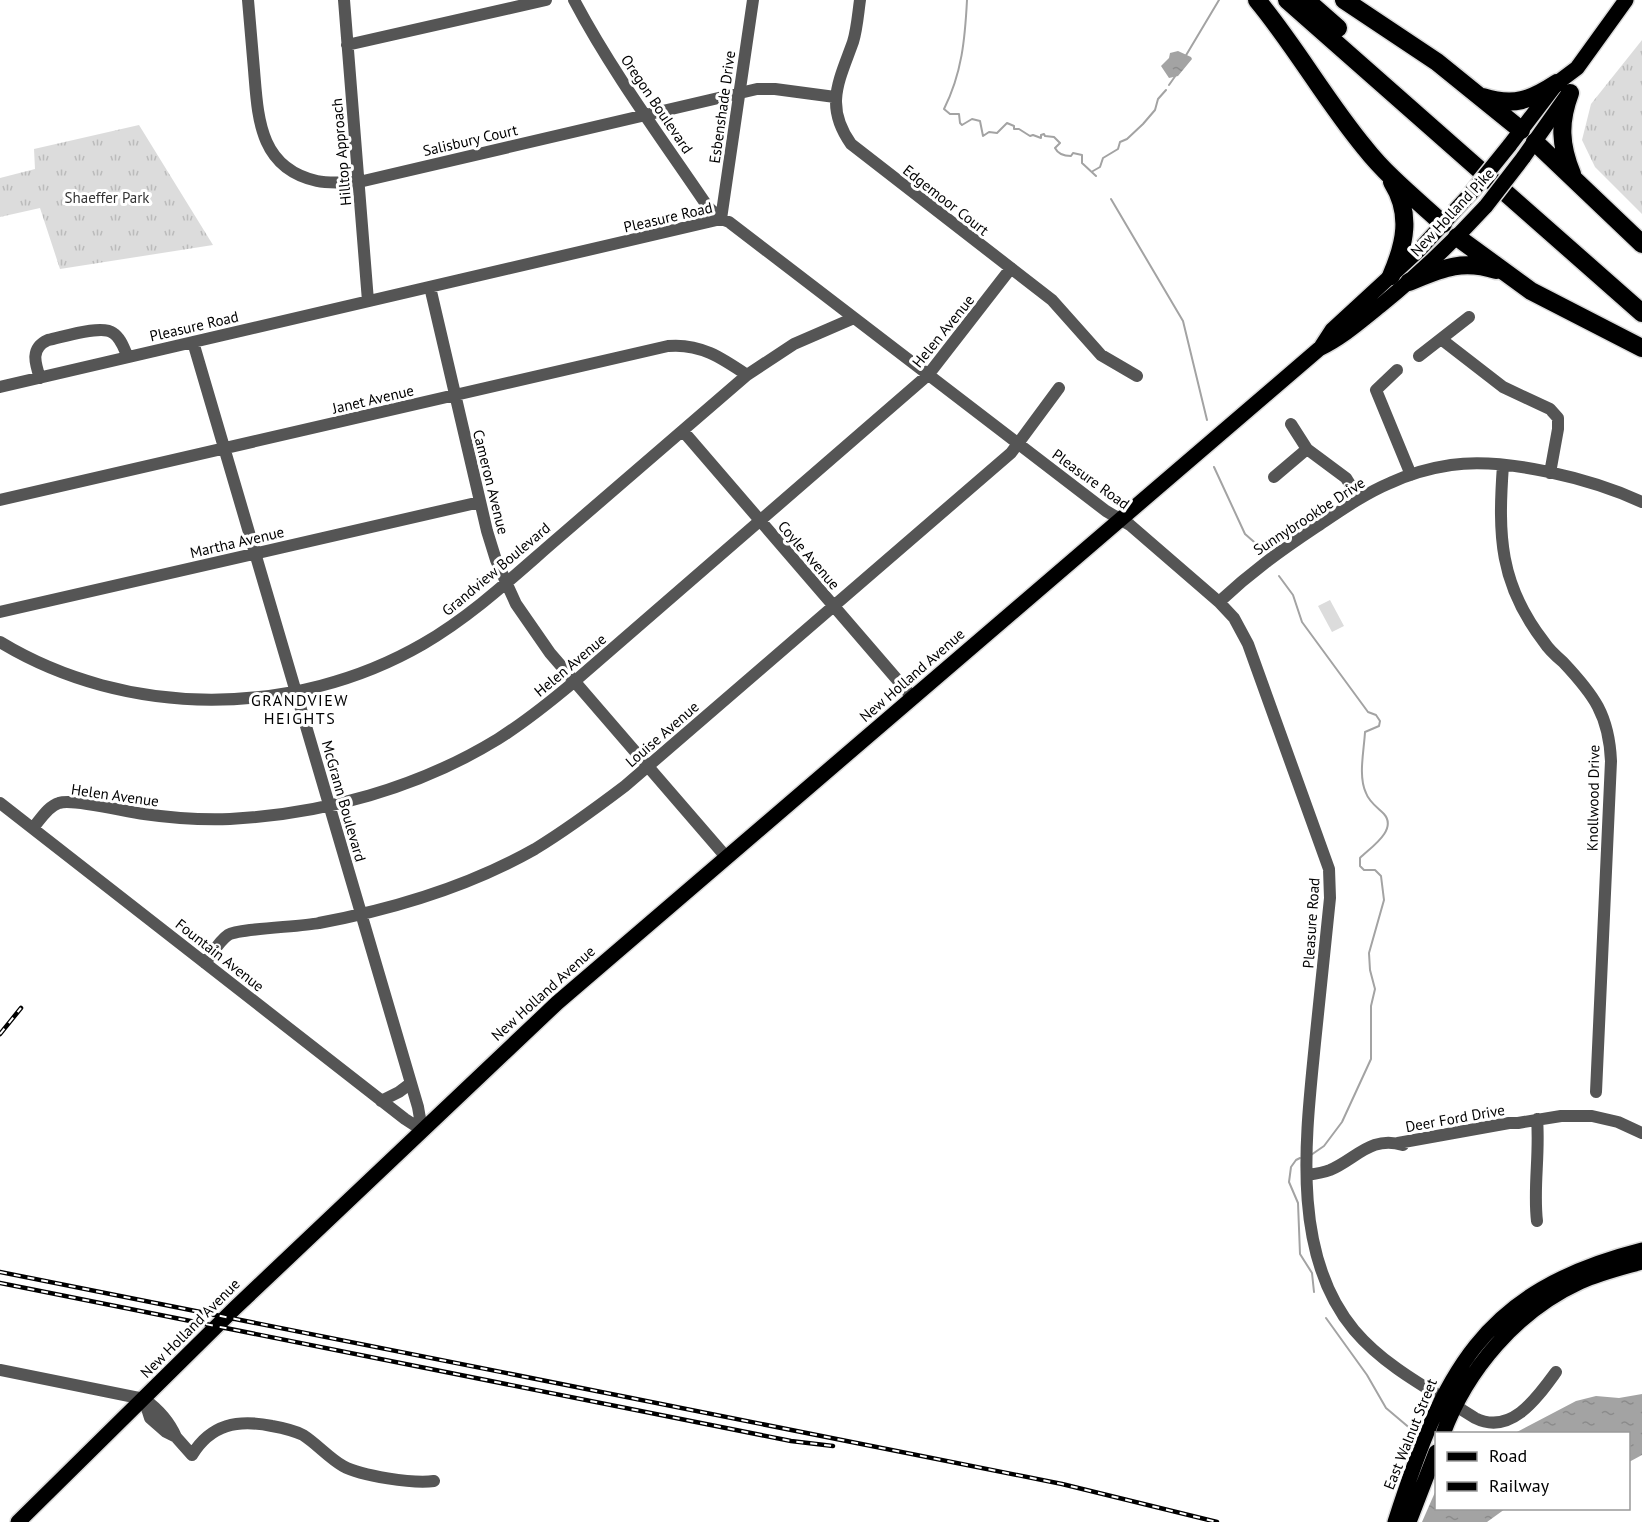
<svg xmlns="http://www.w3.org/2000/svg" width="1642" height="1522" viewBox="0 0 1642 1522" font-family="'PT Sans',sans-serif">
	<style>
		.grass { fill: url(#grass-tufts) }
		.pitch { fill: #dcdcdc }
		.water { fill: url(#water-ripples) }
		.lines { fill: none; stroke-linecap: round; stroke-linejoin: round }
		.stream { stroke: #a3a3a3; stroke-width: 2 }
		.major-casing { stroke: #dbdbdb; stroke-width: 18 }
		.highway-casing { stroke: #dbdbdb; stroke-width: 21 }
		.minor { stroke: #555; stroke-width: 12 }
		.major { stroke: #000; stroke-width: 15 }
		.highway { stroke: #000; stroke-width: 18 }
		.rail-casing { stroke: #000; stroke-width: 4.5 }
		.rail { stroke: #fff; stroke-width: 2; stroke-dasharray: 7; stroke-linecap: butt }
		.major-bridge-casing { stroke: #dbdbdb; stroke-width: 18; stroke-linecap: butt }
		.major-bridge { stroke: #000; stroke-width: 15 }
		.labels { text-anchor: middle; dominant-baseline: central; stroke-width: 6; stroke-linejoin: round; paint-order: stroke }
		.street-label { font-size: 15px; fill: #000; stroke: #fff }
		.park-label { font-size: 15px; fill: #333; stroke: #fff }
		.neighbourhood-label { font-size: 16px; letter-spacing: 1.5px; fill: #000; stroke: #fff }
	</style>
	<defs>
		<pattern id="grass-tufts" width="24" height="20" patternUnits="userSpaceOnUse" patternTransform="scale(1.5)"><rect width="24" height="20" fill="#dcdcdc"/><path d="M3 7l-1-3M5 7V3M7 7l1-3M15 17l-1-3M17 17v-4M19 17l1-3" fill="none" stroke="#bbb"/></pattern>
		<pattern id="water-ripples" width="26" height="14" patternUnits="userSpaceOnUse" patternTransform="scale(1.5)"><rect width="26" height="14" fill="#a3a3a3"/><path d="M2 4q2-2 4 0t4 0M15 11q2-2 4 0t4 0" fill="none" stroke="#8b8b8b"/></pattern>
	</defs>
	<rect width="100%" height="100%" fill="#fff"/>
	<path class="grass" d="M1642,40V214L1595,167L1582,140L1591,104Z
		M139,125L213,245L60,269L40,208L0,217V178L35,169L34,149Z"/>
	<path class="pitch" d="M1330,600L1344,626L1332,632L1318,606Z"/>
	<path class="water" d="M1178,51L1191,57L1192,59L1178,76L1169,78L1161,66L1169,58L1170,53Z
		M1642,1394V1455L1629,1462L1628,1434L1515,1433L1576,1401L1596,1396L1619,1398Z
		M1436,1490V1508L1505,1509L1487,1522H1422Z"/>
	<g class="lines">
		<path class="stream" d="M967,0C965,39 962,73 944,109L950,114H959L960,123L962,125L972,119L980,121L983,136L989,132L997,133L1007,123L1014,126V129H1019L1030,136L1033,135L1041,138V135L1044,134L1045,136L1054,137L1060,143L1055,148C1058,154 1063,156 1071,156L1073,153L1082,155V163L1096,176
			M1185,57L1219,0
			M1169,85L1176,75
			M1093,171L1100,167L1103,158L1118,149L1120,142L1127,139L1143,124L1155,110L1158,99L1166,90
			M1111,199L1183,321L1207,420
			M1214,467L1245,534L1261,548
			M1279,576L1293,595L1302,622L1368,712L1376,715L1380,721L1379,726L1365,732C1364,751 1358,776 1366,793C1369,802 1378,808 1384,814C1398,830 1370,848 1360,858V866L1364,870H1375L1381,876L1384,900L1369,953L1370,970L1375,989L1371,1006V1059L1342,1122L1324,1146L1311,1155
			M1300,1158L1296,1160L1291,1167L1289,1182L1298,1203L1300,1254L1312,1273L1314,1292
			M1326,1318L1367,1375L1386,1408L1412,1430"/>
		<defs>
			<path id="major" d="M1509,146L1557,83L1577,68L1626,0
				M1523,158L1566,97
				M1321,347L1332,330L1420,249L1471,193
				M1443,1434C1467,1369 1517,1311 1580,1282C1600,1273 1621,1268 1642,1262
				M18,1522L235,1308L557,1003L1319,349C1342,338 1360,322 1380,306C1418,275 1453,242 1486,206
				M1395,1522C1443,1374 1480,1291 1642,1250
				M1409,1522L1436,1452"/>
			<path id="highway" d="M1257,0C1296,47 1326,101 1365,148C1387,176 1417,200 1443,224
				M1287,0L1642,313
				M1306,0L1338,28
				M1344,0L1437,62L1521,130
				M1570,93C1559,122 1560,145 1572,174
				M1483,97C1514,107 1531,100 1557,83
				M1535,142L1642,244
				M1457,237L1531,291L1642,348
				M1391,276C1405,244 1412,214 1392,182
				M1409,282C1441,269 1461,259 1496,270"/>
		</defs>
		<use href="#major" class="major-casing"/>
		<use href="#highway" class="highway-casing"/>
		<path class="minor" d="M248,0C250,23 252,46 254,70C258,118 259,168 317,181C330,184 345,182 359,182L757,89H775L835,97
			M344,0L368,301
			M574,0C612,72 662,139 708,207L721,219
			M860,0C858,14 857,29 853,42C839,81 824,106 851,144L1052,300L1101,355L1137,376
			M347,45L546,0
			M721,219L753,0
			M430,287L487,531L496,560L516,604L550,653L727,858
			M1441,339L1503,387L1550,409L1558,418V429L1550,473
			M193,342L418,1107L422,1130
			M1419,356L1469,317
			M1397,370L1376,390L1411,475
			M40,378C35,363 30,348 48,340C63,337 102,324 113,333C121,338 124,349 128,357
			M0,387L721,219L729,222L1106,511L1130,525L1219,602L1234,618L1248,644L1329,869L1330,898C1325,947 1320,995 1315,1043C1306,1135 1290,1253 1354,1330C1386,1368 1433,1391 1475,1418C1511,1436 1537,1398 1556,1372
			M1291,424L1307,449L1346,478L1359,499
			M683,431L913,698
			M1503,465C1498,535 1499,584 1544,642C1549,650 1556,656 1563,662C1594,695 1609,715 1611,761L1596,1092
			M1274,477L1307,449
			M0,500L668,346C700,343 722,358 747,375
			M1219,602C1251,572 1280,551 1316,527C1340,511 1364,494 1390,483C1409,474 1431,468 1451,465C1506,457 1592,479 1642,502
			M0,612L480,502
			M0,642C127,719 295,718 423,644C473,615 515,575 558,538C621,484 684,429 747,375L794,344L854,318
			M0,803L405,1119L422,1130
			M33,828C40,820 48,806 59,803C73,798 126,812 144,814C172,818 202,820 230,819C324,814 418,788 498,739C525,722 550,702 575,681L928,375L1011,268
			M205,963C212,954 219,941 228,935C240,928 301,927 319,923C394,909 468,887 535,849C566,830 596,808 625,786L1011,453L1059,388
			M381,1101L399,1092L411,1083
			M1537,1119C1540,1154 1533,1188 1537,1221
			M1398,1143L1509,1123H1518L1561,1116H1592L1618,1122L1642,1133
			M1307,1175C1314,1174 1322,1173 1330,1170C1356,1159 1371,1135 1403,1145
			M0,1370L144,1399C158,1409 169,1421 176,1437
			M144,1399L150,1418L166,1432L176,1437L192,1455C211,1424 238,1419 272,1426C283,1428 293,1430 303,1435C317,1444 329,1458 343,1466C361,1476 414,1484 434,1481"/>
		<use href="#major" class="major"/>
		<use href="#highway" class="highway"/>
		<defs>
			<path id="rail" d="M0,1034L21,1008
				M0,1272L1062,1484L1217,1522
				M0,1283L791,1441L833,1446"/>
		</defs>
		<use href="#rail" class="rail-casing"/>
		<use href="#rail" class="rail"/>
		<defs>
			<path id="major-bridge" d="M1471,193L1509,146
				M1486,206L1523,158"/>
		</defs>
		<use href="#major-bridge" class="major-bridge-casing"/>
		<use href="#major-bridge" class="major-bridge"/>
	</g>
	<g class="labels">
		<g class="street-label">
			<text transform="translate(657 104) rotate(56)">Oregon Boulevard</text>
			<text transform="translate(722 107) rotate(-82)">Esbenshade Drive</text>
			<text transform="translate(470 140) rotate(-13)">Salisbury Court</text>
			<text transform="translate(341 152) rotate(-95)">Hilltop Approach</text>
			<text transform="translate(946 200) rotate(38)">Edgemoor Court</text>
			<text transform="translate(1452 212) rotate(-47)">New Holland Pike</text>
			<text transform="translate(668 217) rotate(-13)">Pleasure Road</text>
			<text transform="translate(194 326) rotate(-13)">Pleasure Road</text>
			<text transform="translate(943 331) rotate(-51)">Helen Avenue</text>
			<text transform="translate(373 399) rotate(-13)">Janet Avenue</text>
			<text transform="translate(1091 479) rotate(36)">Pleasure Road</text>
			<text transform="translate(491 482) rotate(76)">Cameron Avenue</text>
			<text transform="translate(1309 516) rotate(-33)">Sunnybrookbe Drive</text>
			<text transform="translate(237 542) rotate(-13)">Martha Avenue</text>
			<text transform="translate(809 555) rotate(49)">Coyle Avenue</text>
			<text transform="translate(496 569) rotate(-40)">Grandview Boulevard</text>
			<text transform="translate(570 665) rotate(-40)">Helen Avenue</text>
			<text transform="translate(912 675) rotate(-41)">New Holland Avenue</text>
			<text transform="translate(662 734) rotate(-41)">Louise Avenue</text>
			<text transform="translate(115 795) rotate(8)">Helen Avenue</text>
			<text transform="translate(1593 798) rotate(-89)">Knollwood Drive</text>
			<text transform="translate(344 801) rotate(74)">McGrann Boulevard</text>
			<text transform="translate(1311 923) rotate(-86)">Pleasure Road</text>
			<text transform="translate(220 955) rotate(38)">Fountain Avenue</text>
			<text transform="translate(543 993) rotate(-42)">New Holland Avenue</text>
			<text transform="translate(1455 1118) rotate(-10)">Deer Ford Drive</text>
			<text transform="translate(190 1328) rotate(-45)">New Holland Avenue</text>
			<text transform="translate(1410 1434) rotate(-68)">East Walnut Street</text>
		</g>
		<g class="park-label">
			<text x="107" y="197">Shaeffer Park</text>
		</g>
		<g class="neighbourhood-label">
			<text x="300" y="700">GRANDVIEW<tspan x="300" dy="18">HEIGHTS</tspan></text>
		</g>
	</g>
	<rect x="1435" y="1432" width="195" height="78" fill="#ffffff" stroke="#999999" stroke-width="1.5"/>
	<rect x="1447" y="1452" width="30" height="9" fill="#000000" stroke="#999999" stroke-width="1.5"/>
	<text x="1489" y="1462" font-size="18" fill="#000000">Road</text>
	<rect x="1447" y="1482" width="30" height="9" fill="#000000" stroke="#999999" stroke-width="1.5"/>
	<text x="1489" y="1492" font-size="18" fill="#000000">Railway</text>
</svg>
